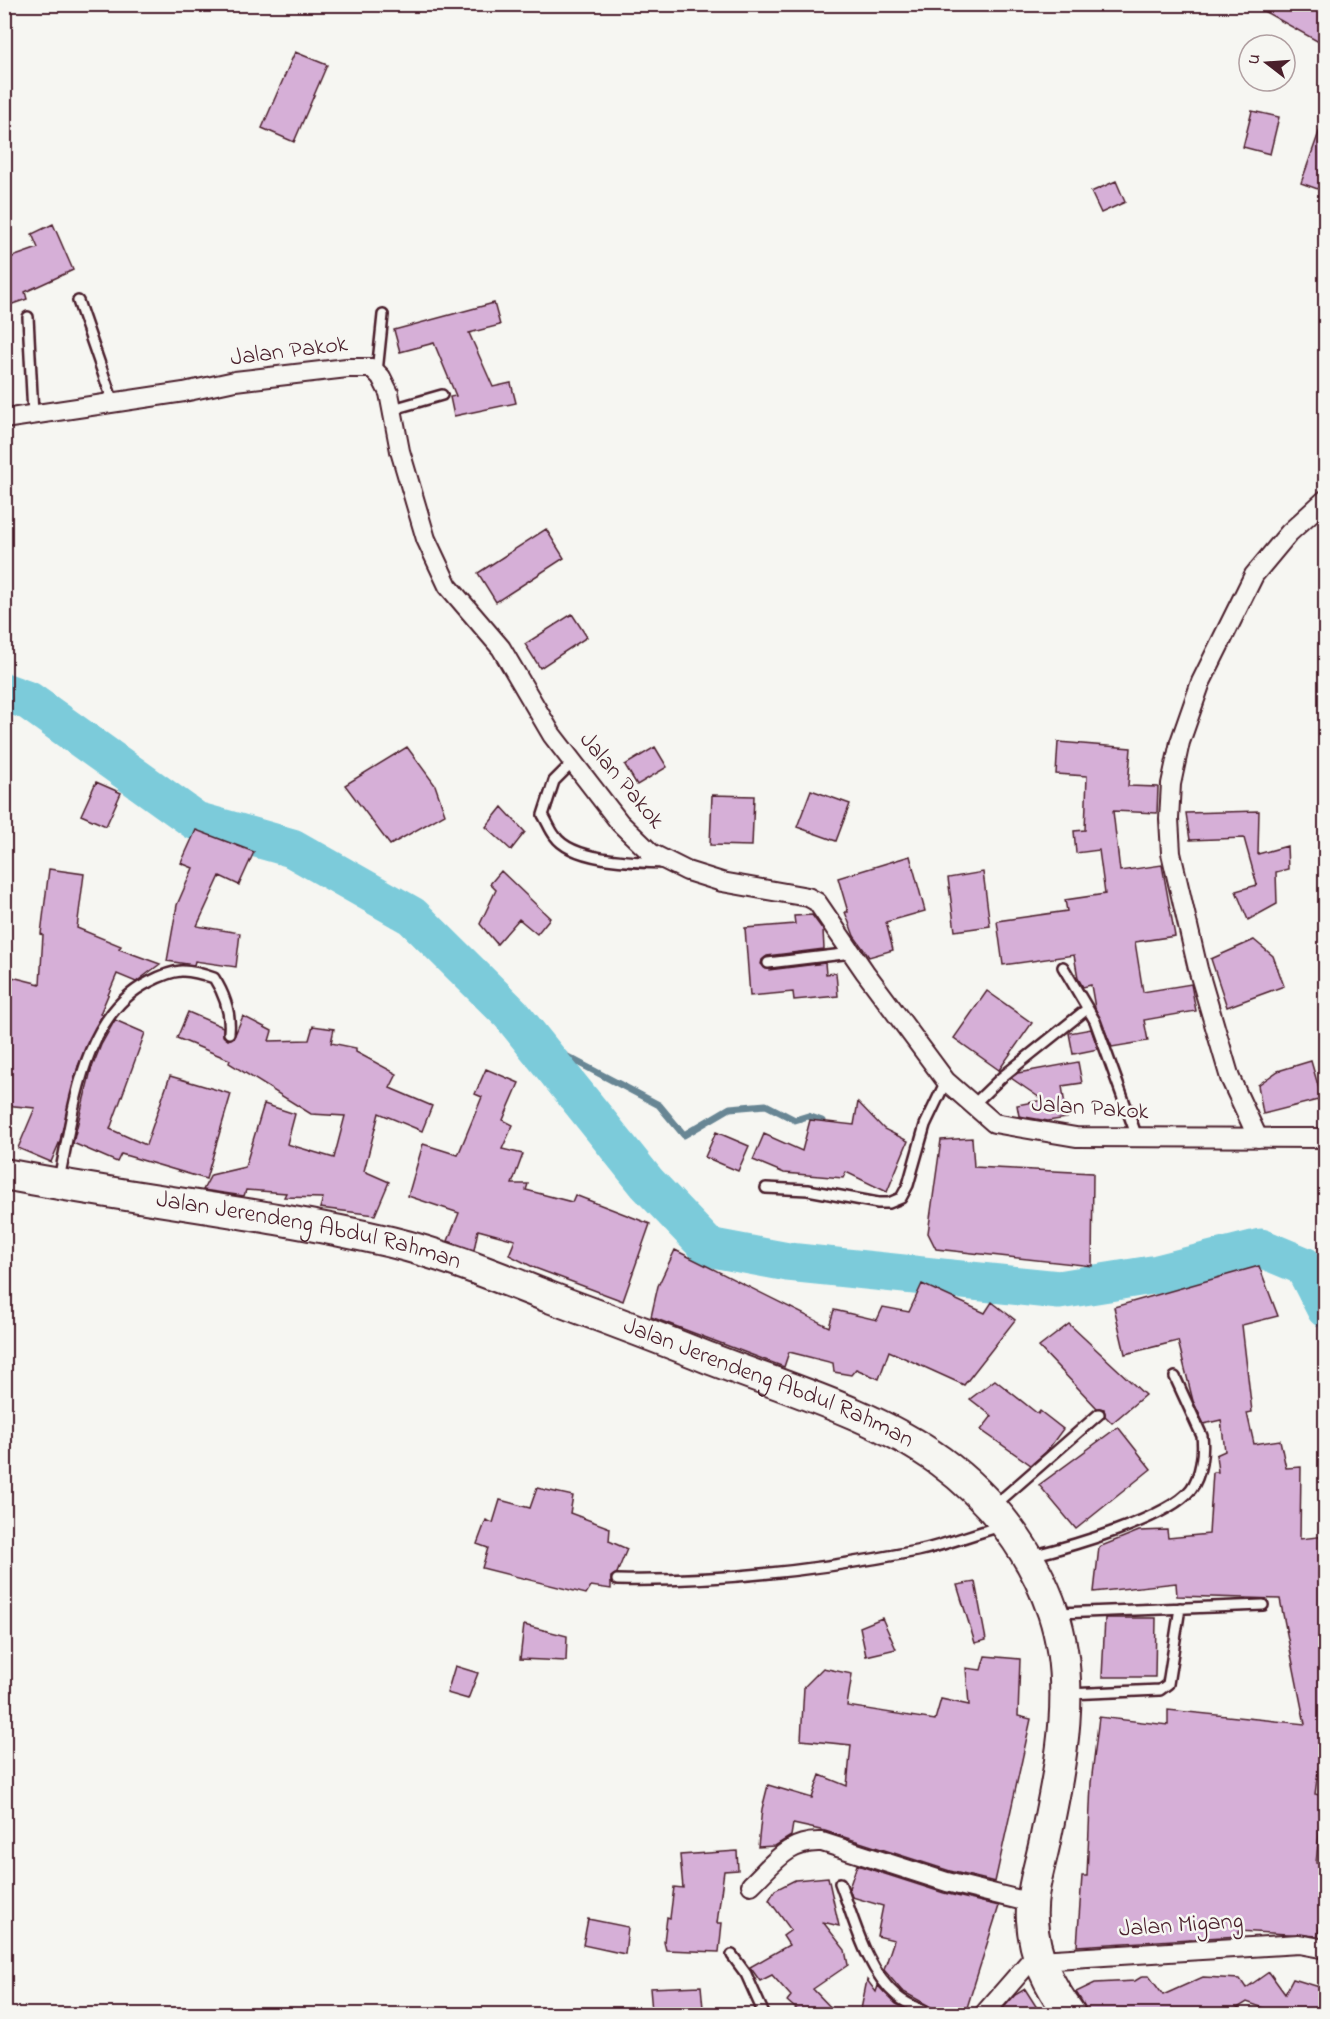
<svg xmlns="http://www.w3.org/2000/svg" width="1330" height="2019" viewBox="0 0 1330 2019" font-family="'Indie Flower',sans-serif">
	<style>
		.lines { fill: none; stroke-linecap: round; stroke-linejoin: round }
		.stream { stroke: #688694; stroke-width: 7 }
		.river { stroke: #7ccbda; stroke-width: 39 }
		.building { fill: #d6afd7; stroke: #4a1f2b; stroke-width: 1.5 }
		.service-casing { stroke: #4a1f2b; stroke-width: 14 }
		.minor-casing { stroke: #4a1f2b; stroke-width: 22 }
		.trunk-casing { stroke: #4a1f2b; stroke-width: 34 }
		.service { stroke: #f6f6f2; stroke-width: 9 }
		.minor { stroke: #f6f6f2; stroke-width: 18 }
		.trunk { stroke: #f6f6f2; stroke-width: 30 }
		.labels { text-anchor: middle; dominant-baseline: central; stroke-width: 5; stroke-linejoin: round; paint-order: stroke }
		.street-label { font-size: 24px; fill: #4a1f2b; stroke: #f6f6f2 }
	</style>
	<rect width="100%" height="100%" fill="#f6f6f2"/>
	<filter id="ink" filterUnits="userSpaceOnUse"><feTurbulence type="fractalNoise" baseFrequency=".0167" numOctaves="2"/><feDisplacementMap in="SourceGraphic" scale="12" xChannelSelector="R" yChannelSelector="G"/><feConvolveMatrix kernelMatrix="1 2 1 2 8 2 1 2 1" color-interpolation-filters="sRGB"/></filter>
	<g filter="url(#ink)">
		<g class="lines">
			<path class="stream" d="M528,1036L659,1105L684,1135L730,1108L766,1105L795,1120L808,1116L822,1121"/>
			<path class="river" d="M4,692L29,701L196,821L292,848L412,916L511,1014L647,1183L708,1247L788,1262L1059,1290L1158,1274L1261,1248L1304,1266L1326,1309"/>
		</g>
		<path class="building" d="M1251,4H1326V46Z
			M295,52L327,65L294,142L262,128Z
			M1252,111L1279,117L1270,154L1243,147Z
			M1323,121L1326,122V192L1301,183Z
			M1116,181L1125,202L1101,213L1091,192Z
			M53,224L73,270L25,292L27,299L4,307V260L38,248L32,234Z
			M494,303L500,325L469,333L493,387L511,383L516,403L454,416L450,397L456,396L434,343L400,352L394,330Z
			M546,529L564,558L496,602L478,573Z
			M572,614L587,637L540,668L525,644Z
			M1058,742L1131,748L1128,786L1158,787L1157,813L1113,811L1120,871L1162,865L1175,936L1135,942L1143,992L1191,984L1196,1011L1144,1020L1148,1041L1112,1047L1095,1008L1091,985L1083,987L1078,978L1074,955L1003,965L997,921L1067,911L1065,900L1105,894L1099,850L1076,853L1074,831L1085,830L1087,776L1056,774Z
			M407,747L435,785L445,814L390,845L345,785Z
			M655,747L667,767L637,785L625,765Z
			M96,782L121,793L106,826L81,815Z
			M811,790L850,804L836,841L797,827Z
			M712,795L754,796L752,846L710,845Z
			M502,807L525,832L511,850L486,827Z
			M1259,811L1258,854L1287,846L1288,869L1276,872L1277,904L1248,920L1236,891L1257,885L1244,838L1190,840L1186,813Z
			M196,830L254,852L239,885L220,876L197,926L240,933L236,967L195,961L194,965L167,961L177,905L193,868L181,863Z
			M910,856L925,911L886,922L893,950L869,957L854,936L845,912H848L838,878Z
			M49,869L84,874L77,928L121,946L119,949L160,964L136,982L117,974L100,1014L102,1015L78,1066L60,1141L51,1162L18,1148L35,1108L4,1105V975L40,984L43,935L41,934Z
			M501,871L550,918L537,934L519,919L497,944L480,924L496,890L490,884Z
			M983,872L990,926L955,931L948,878Z
			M812,915L823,930L824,949L767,956L762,960L761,964L769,970L825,963L826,974L836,973L838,996L794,1000L793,992L750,996L745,928L795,924L794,916Z
			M1254,940L1273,956L1284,986L1227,1007L1211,959Z
			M987,991L1032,1023L999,1070L954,1038Z
			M188,1012L223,1027V1036L228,1040L234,1037L243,1016L272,1031L269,1041L309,1040L313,1026L334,1029L331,1043L356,1048V1052L397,1074L390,1088L432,1106L422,1131L379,1113L364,1171L389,1182L375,1215L320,1208L323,1198L284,1197L286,1193L246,1190L244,1196L203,1190L211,1175L245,1167L264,1104L295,1114L287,1144L334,1158L345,1116L311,1114L229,1063L230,1060L177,1038Z
			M115,1020L145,1033L110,1129L146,1145L170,1076L231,1094L206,1179L121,1154L117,1162L73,1143L91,1070L101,1045Z
			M1091,1029L1098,1049L1073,1054L1069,1033Z
			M1311,1061L1322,1099L1263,1114L1258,1085L1278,1071Z
			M1078,1062L1082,1083L1062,1086L1067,1118L1048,1121L1019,1116L1017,1105L1043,1100L1011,1078L1018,1073Z
			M486,1069L519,1083L503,1120L513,1125L502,1149L523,1154L512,1184H528L526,1190L572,1202L575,1195L650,1224L623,1301L535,1268L509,1255L515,1240L478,1230L474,1250L448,1241L459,1213L408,1196L423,1144L458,1155L482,1097L475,1094Z
			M858,1102L884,1129L908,1141L887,1192L846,1172L843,1178L784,1173L753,1160L764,1134L802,1151L810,1120L854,1125Z
			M716,1132L749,1146L738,1171L705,1157Z
			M972,1138L974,1167L1093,1173L1092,1266L936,1249L928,1233L941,1140Z
			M675,1250L829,1327L834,1310L877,1320L883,1307L909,1312L922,1284L985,1313L992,1302L1015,1320L964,1385L889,1351L879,1379L856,1369L851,1375L834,1372L833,1363L789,1352L784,1367L651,1317L658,1286Z
			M1259,1266L1278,1316L1242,1325L1252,1412L1247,1413L1254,1444L1280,1440L1286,1468L1301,1467L1300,1539L1326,1536V1713L1315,1794L1323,1796L1316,1863L1326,1864V1880L1318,1936L1239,1931V1936L1077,1946L1082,1876H1087L1091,1783L1099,1717L1168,1725V1710L1305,1724L1280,1599L1177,1596L1176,1583L1094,1592L1099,1547L1139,1531L1167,1530L1168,1538L1209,1534L1213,1472H1218L1216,1455L1225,1451L1221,1420L1204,1424L1193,1401L1178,1341L1125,1354L1114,1307Z
			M1069,1324L1145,1395L1112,1423L1105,1416L1104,1409L1097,1408L1039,1347Z
			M995,1380L1038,1414L1040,1411L1063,1429L1046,1452L1031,1465L981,1430L992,1416L970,1399Z
			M1118,1427L1151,1469L1076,1529L1039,1485Z
			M537,1488L573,1496L570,1513L610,1528L609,1541L627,1549L617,1573L611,1577V1589L591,1586L586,1594L482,1568L488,1548L477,1544L486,1520L493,1523L500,1500L530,1508Z
			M975,1582L986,1640L975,1643L957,1585Z
			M882,1618L896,1649L866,1656L860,1627Z
			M1105,1618H1156L1155,1677H1102Z
			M524,1625L567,1636L566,1661L520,1659Z
			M985,1656L1020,1659L1018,1716L1031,1719L995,1882L950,1871L825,1831L793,1824L791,1836L775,1846L758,1847L762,1809L768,1785L812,1798L820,1775L847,1786L851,1745L801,1740L804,1687L823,1668L852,1674L847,1706L935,1720L941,1699L969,1705L966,1668L981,1670Z
			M455,1666L478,1673L468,1699L447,1693Z
			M737,1851L738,1870L724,1871L717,1923H722L719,1952L666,1950L664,1942L667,1917L670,1918L674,1887L683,1888L680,1855Z
			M857,1865L944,1893L999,1906L965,2014H937L933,2008L902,1991L884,1970L894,1940L877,1936L883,1906L852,1897L849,1888Z
			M828,1877L839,1926L823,1922L845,1950L848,1965L813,1989L837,2014H802L787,2001L791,1996L772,1975L760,1981L750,1967L789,1945L783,1936L791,1930L769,1900L775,1890L795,1880Z
			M588,1919L628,1927L625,1954L583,1945Z
			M1269,1972L1285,1994L1293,1979L1326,1989V2014H1280L1247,2002L1228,2014H1087L1084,2005L1076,1992L1095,1983L1135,1981L1143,1976H1149L1163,1995L1203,1977L1240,1979L1246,1988Z
			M867,1980L876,1992L878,1986L896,2004L915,2014H860Z
			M701,1986L703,2008L652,2011L650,1988Z
			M1025,1989L1041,2014H998L1015,1995Z"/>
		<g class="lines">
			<defs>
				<path id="service" d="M78,301L113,402
					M28,317L33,414
					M377,372L383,315
					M393,409L442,395
					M573,762L554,781L543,815C547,821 550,830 555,836C572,861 634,862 663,863
					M768,963L852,953
					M1063,967L1095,1021L1137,1137
					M973,1105L1002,1077L1087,1009
					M59,1179C74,1112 81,1016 149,982C176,968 186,968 214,978C225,995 231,1013 229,1033
					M766,1188L808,1190L878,1203H889L901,1198L908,1185L925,1125L946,1081
					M995,1505L1099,1414
					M1031,1556C1068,1547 1168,1519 1191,1489C1201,1476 1204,1452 1202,1436L1175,1377
					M617,1580C717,1582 819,1570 917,1551C945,1545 973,1534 1001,1526
					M1059,1613L1263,1605
					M1068,1694L1160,1690L1168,1684L1180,1608
					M840,1883C854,1919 866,1970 897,1996C906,2004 920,2009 930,2014
					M732,1955L746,1974L764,2014"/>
				<path id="minor" d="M4,419L184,392L235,381L347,368H372L381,377L389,393L400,451L426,539L448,586L501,648L552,735L620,823L651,853L687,871L722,882L808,897L817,902L865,972L946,1081L994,1123L1076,1137L1326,1138
					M1258,1138L1230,1078L1198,969L1171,853L1169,819L1171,784L1180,742L1201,682L1254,575L1289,533L1326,499
					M751,1885C774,1863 788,1840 822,1842L947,1882L1032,1903
					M1039,1960L1299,1944L1326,1949
					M984,2014L1038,1952"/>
				<g id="trunk">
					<path id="s1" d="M4,1174C133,1199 263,1212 391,1242C445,1255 498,1277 549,1297C602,1317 654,1336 706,1357C782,1387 874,1413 940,1461C992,1499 1032,1551 1053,1612C1078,1687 1060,1767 1045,1841C1040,1866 1030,1894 1032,1920C1034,1957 1049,1985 1070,2014"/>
				</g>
			</defs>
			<use href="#service" class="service-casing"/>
			<use href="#minor" class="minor-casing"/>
			<use href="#trunk" class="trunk-casing"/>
			<use href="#service" class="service"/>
			<use href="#minor" class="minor"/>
			<use href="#trunk" class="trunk"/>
		</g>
	</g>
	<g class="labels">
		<g class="street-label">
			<text transform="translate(289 352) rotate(-7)">Jalan Pakok</text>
			<text transform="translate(621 781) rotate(50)">Jalan Pakok</text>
			<text transform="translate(1090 1109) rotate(4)">Jalan Pakok</text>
			<text stroke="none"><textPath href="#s1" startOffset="310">Jalan Jerendeng Abdul Rahman</textPath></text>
			<text stroke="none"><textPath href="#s1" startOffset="796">Jalan Jerendeng Abdul Rahman</textPath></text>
			<text transform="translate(1181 1926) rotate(-4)">Jalan Migang</text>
		</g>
	</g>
	<rect width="1330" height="2019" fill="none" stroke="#f6f6f2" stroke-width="24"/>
	<rect x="12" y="12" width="1306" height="1995" fill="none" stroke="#4a1f2b" stroke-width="2" filter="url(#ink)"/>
	<g transform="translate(1267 63) rotate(287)"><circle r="28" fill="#f6f6f2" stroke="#b1a0a2" stroke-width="1.5"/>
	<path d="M0-4.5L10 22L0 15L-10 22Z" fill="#4a1f2b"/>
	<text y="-9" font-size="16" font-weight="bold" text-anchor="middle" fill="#4a1f2b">U</text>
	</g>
</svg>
